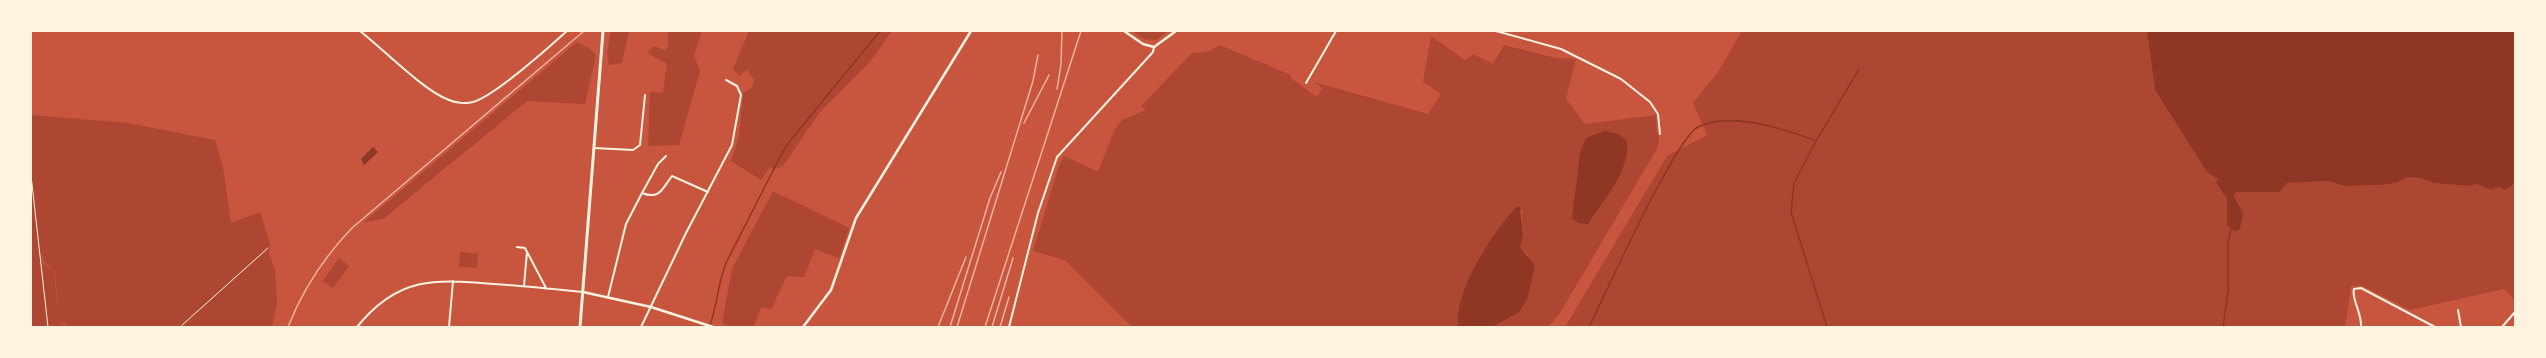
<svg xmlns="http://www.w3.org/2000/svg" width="2546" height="358" viewBox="0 0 2546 358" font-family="Manrope,sans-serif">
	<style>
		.green { fill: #ae4732 }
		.water { fill: #8f3625 }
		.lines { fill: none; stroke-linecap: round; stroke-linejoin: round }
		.stream { stroke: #8f3625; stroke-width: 1.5 }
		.path { stroke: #fff3e0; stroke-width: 1 }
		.service { stroke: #fff3e0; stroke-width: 1 }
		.minor { stroke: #fff3e0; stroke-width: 2 }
		.tertiary { stroke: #fff3e0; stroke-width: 2.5 }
		.secondary { stroke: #fff3e0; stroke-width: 3 }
		.rail { stroke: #e9b49f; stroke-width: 1.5 }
	</style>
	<rect width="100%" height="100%" fill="#c8553d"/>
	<path class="green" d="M611,31H629L622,63L609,65L607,53Z
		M668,31H702L694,56L700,71L679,145L648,146L650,92L663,93L667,64L647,53L654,46L665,50L668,47Z
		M749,31H892L869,63L820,112L783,166L774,170L770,167L761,180L731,161L739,136L743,93L752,88L754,80L747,70L739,76L733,69Z
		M1133,31H1168L1156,40L1144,39Z
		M1742,31H2147L2155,90L2207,172L2218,179L2227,199L2241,208L2234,195L2236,192H2280L2287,183L2329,181L2344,186L2380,185L2396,183L2407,177L2421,178L2434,183L2468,186L2476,184L2491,190L2499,187L2506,190L2515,183V301L2504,289L2410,310L2363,286H2351L2345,327H1565L1667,156L1707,135L1693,103L1718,72Z
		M1431,36L1465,60L1473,54L1493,64L1504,45L1556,58L1576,59L1566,99L1585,124L1656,115L1657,134L1659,136L1658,147L1560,313L1548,327H1492L1512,316L1528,255L1520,247L1523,235L1522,211L1516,207C1493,232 1453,292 1458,327H1132L1065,260L1033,251L1059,166L1064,156L1098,172L1115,129L1122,120L1146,110L1141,106L1192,53L1210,51L1220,45L1291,75V78L1317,97L1322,88L1314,82L1428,114L1441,94L1423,82Z
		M577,42L589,48L596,55L585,104L527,101L383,219L364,222Z
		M31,115L128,123L215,140L223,167L231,223L260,212L270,243L269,253L275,270L277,304L272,327H65V323H59L55,271L44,262L42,251V263L54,271L59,323L64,324V327H31Z
		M773,191L849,228L839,258L815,249L804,277L787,276L771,309L761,307L754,327H733L722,323L732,269Z
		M460,252L478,254L477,268L459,267Z
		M339,258L349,266L333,288L323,281Z"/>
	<path class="water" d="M2147,31H2515V183L2506,190L2499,187L2491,190L2476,184L2468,186L2434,183L2421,178L2407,177L2396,183L2380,185L2344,186L2329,181L2287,183L2280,192H2236L2234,195L2243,214L2240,229L2235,232L2227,225V199L2216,182L2218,179L2207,172L2155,90Z
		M1605,131L1619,134L1627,141C1630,172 1604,199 1588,224L1579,223L1572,218L1580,153L1586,138Z
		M373,147L378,152L364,165L361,159Z
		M1516,207H1520L1523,235L1520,247L1535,266L1527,299L1519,312L1492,327H1458C1453,292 1493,232 1516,207Z"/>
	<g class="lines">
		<path class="stream" d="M1816,141L1859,69
			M710,325C717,305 718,283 726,263L782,153L790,141L880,31
			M1589,327C1605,295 1675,139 1698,127C1729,111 1785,129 1816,141L1794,183L1791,212L1827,327
			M2223,327L2228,291V242L2231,229"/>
		<path class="path" d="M180,327L268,248"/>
		<path class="service" d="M31,175L48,327"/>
		<path class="minor" d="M360,31C383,49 424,91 449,100C456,103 466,104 473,102C495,96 548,48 567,31
			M1496,31L1561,49L1621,79L1650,102L1658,114L1660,134
			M1306,83L1336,31
			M594,148L633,150L640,145L645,95
			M642,193L658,164L666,156
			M517,247L525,248L546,288
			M524,286L527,252
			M608,297L626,224L642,193C660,200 662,189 672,176L708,192
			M2458,310L2461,327
			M357,327C398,276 435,279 494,284C524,286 553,289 583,292
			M449,327L453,281
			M641,327L686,233L732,145L741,95L737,86L726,80
			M1009,327L1038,213L1057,157L1153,52L1154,47
			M2361,327C2362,312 2351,299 2354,289L2361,288L2435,327
			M2502,327L2515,312"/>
		<path class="tertiary" d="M1124,31L1143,44L1154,47L1176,31
			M583,292L651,307L713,327
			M803,327L831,290L856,218L971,31"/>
		<path class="secondary" d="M580,327L603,31"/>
		<path class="rail" d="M1057,89L1061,64L1062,31
			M1024,123L1049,75
			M288,327C303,289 324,257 352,228L584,31
			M938,327L966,257
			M950,327L990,198L1001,172
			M957,327L1033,81L1038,55
			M985,327L1081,31
			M992,327L1013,258
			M1000,327L1009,297"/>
	</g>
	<rect width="2546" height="358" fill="none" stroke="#fff3e0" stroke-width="64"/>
</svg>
